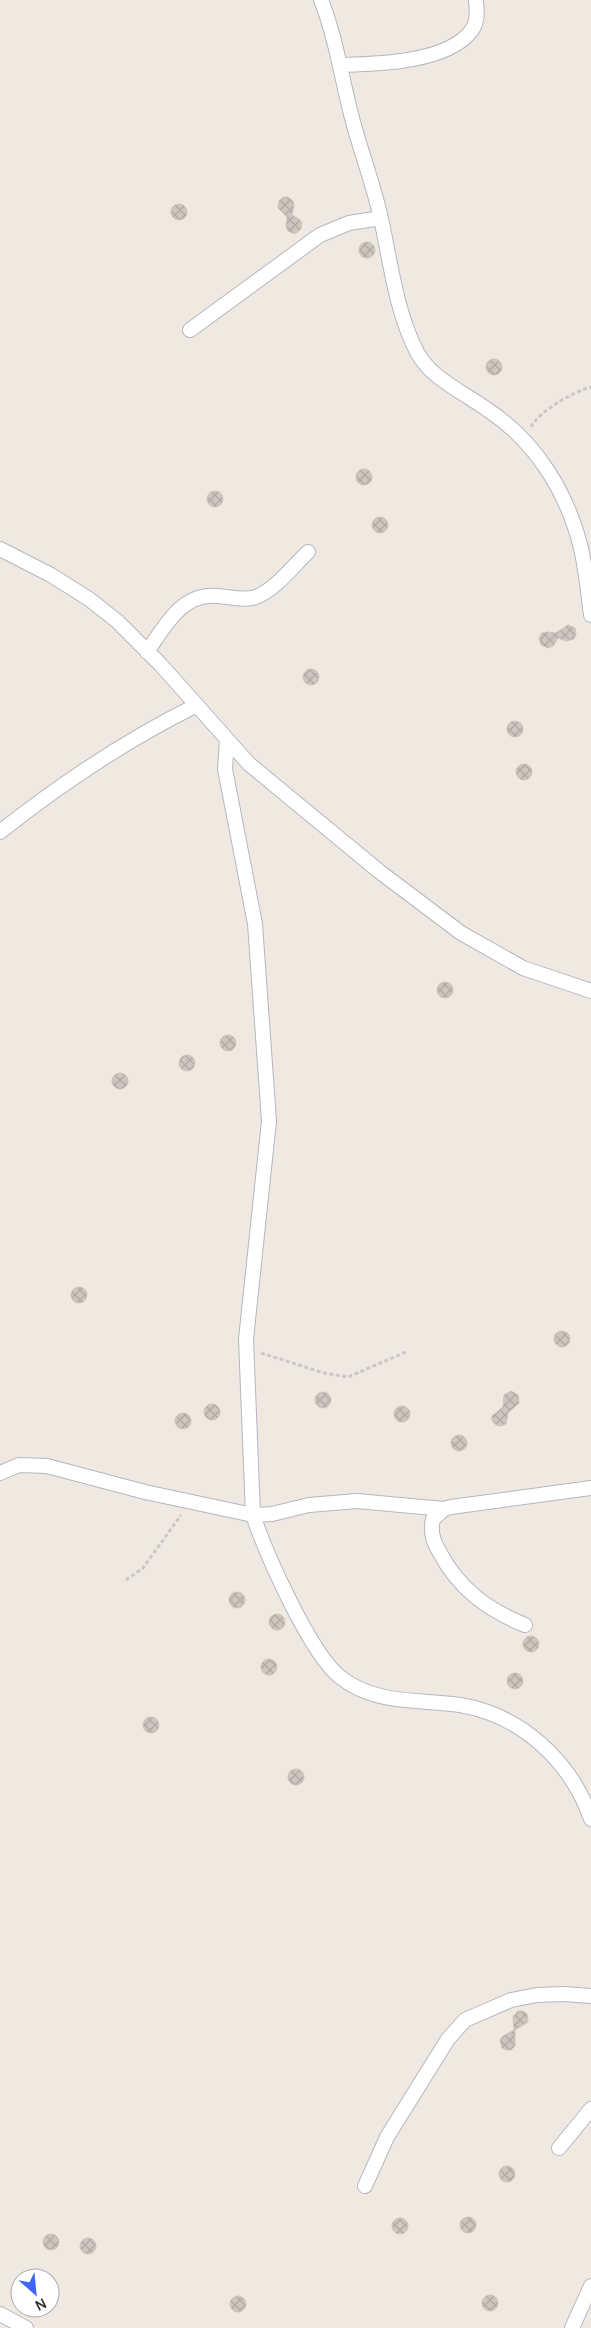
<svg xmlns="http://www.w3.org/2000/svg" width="591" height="2328" viewBox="0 0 591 2328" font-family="Manrope,sans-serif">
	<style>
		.building { fill: url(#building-cross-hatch); stroke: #cbc5ba }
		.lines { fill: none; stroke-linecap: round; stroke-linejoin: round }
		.street-casing { stroke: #b4b7c1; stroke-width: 16 }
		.path { stroke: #c9c9c9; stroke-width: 3; stroke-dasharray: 4 2.5; stroke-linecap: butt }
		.street { stroke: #fff; stroke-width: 14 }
	</style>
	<defs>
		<pattern id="building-cross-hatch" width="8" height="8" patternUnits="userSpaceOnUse" patternTransform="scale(1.25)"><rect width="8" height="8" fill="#cbc7bf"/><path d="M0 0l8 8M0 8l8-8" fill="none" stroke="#afaba4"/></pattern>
	</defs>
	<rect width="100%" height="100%" fill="#efe9e1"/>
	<path class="building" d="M283,197H288L293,201L294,206L292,215L299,219L302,223L301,229L295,234L288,231L286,226L287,217L278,208L279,201Z
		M171 212a8 8 0 1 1 16 0a8 8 0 1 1-16 0Z
		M359 250a8 8 0 1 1 16 0a8 8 0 1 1-16 0Z
		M486 367a8 8 0 1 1 16 0a8 8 0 1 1-16 0Z
		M356 477a8 8 0 1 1 16 0a8 8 0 1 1-16 0Z
		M207 499a8 8 0 1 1 16 0a8 8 0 1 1-16 0Z
		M372 525a8 8 0 1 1 16 0a8 8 0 1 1-16 0Z
		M568,625L575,628L576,634L574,639L566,641L558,638L553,646L548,648L541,645L539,638L542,633L547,632L556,633Z
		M303 677a8 8 0 1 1 16 0a8 8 0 1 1-16 0Z
		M507 729a8 8 0 1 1 16 0a8 8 0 1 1-16 0Z
		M516 772a8 8 0 1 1 16 0a8 8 0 1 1-16 0Z
		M437 990a8 8 0 1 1 16 0a8 8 0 1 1-16 0Z
		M220 1043a8 8 0 1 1 16 0a8 8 0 1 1-16 0Z
		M179 1063a8 8 0 1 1 16 0a8 8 0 1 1-16 0Z
		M112 1081a8 8 0 1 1 16 0a8 8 0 1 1-16 0Z
		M71 1295a8 8 0 1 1 16 0a8 8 0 1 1-16 0Z
		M554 1339a8 8 0 1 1 16 0a8 8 0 1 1-16 0Z
		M511,1391L518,1395L519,1403L508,1413L506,1424L501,1426L496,1425L492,1421V1416L503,1407L504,1395Z
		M315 1400a8 8 0 1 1 16 0a8 8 0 1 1-16 0Z
		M204 1412a8 8 0 1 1 16 0a8 8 0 1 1-16 0Z
		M394 1414a8 8 0 1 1 16 0a8 8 0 1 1-16 0Z
		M175 1421a8 8 0 1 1 16 0a8 8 0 1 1-16 0Z
		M451 1443a8 8 0 1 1 16 0a8 8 0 1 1-16 0Z
		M229 1600a8 8 0 1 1 16 0a8 8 0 1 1-16 0Z
		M269 1622a8 8 0 1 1 16 0a8 8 0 1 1-16 0Z
		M523 1644a8 8 0 1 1 16 0a8 8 0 1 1-16 0Z
		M261 1667a8 8 0 1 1 16 0a8 8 0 1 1-16 0Z
		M507 1681a8 8 0 1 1 16 0a8 8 0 1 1-16 0Z
		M143 1725a8 8 0 1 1 16 0a8 8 0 1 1-16 0Z
		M288 1777a8 8 0 1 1 16 0a8 8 0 1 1-16 0Z
		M518,2011H523L527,2014L528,2022L515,2030V2046L511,2050H506L502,2048L500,2040L503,2036L514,2030L513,2017Z
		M499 2174a8 8 0 1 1 16 0a8 8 0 1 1-16 0Z
		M460 2225a8 8 0 1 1 16 0a8 8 0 1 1-16 0Z
		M392 2226a8 8 0 1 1 16 0a8 8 0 1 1-16 0Z
		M43 2242a8 8 0 1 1 16 0a8 8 0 1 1-16 0Z
		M80 2246a8 8 0 1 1 16 0a8 8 0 1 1-16 0Z
		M482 2303a8 8 0 1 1 16 0a8 8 0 1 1-16 0Z
		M230 2304a8 8 0 1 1 16 0a8 8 0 1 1-16 0Z"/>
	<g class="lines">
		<defs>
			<path id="street" d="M321,0C335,35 341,74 350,110C359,148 374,184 382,223C391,266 397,315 418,354C433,380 465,393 488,410C536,442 567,492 581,548C586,570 588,593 591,615
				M340,65C376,64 448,63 472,30C478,21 477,11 476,0
				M190,330L320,235L349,223L381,218
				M0,549L51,575L89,599L117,621L161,665L249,764L380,872L461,933L523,968L591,991
				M147,652C165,626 182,592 218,596C230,597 245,601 256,597C276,589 293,566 308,552
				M227,740L225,769L255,924L269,1121L246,1339L253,1515C266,1554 310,1653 340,1677C375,1705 419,1699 460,1705C521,1715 571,1761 591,1819
				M0,832C62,783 126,740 197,705
				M0,1473L19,1465L47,1466L145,1492L253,1515L272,1514L309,1505L357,1501L444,1509
				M525,1625C488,1610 459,1589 440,1553C433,1541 430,1532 433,1519L444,1509L451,1507L591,1488
				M559,2148L591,2109
				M365,2186L387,2137L448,2039L465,2020L511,2000L537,1995L564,1994L591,1996
				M0,2314L26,2328
				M572,2328L591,2286"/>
		</defs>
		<use href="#street" class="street-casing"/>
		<path class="path" d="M531,427C539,411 573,392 591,387
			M261,1353L324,1373L348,1377L406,1352
			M126,1580L143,1568L181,1515"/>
		<use href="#street" class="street"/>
	</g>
	<g transform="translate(35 2293) rotate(153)"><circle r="24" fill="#ffffff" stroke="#ababab"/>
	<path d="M0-4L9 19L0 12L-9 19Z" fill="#4264fb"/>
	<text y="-8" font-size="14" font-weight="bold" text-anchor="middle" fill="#2e2e2e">N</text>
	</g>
</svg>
